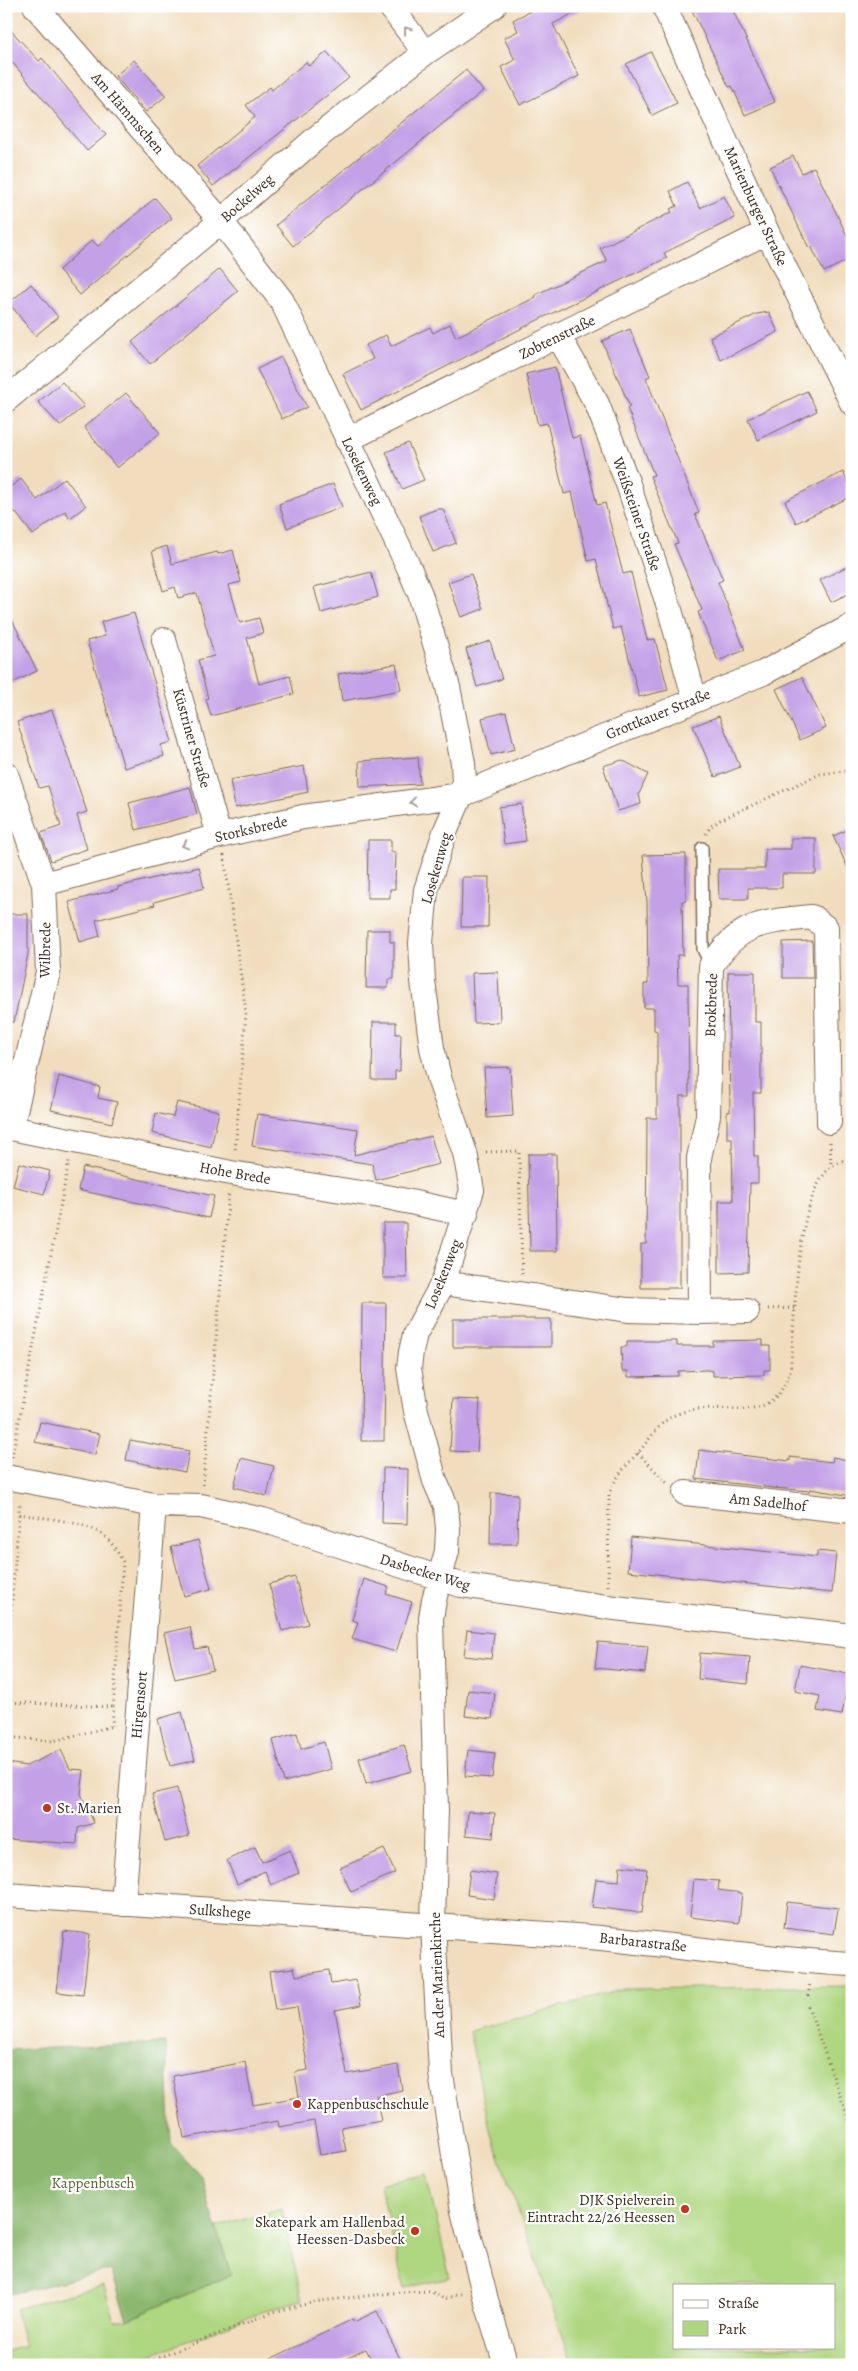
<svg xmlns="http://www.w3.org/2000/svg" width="858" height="2371" viewBox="0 0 858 2371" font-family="Alegreya,serif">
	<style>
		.green { fill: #afd680; stroke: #75804f; fill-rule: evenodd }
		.forest { fill: #8bb76e; stroke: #637046 }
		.building { fill: #c4a1e7 }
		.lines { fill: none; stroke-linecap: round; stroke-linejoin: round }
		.lane-casing { stroke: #7b6956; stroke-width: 14 }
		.street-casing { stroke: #7b6956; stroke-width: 26 }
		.path { stroke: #7b6956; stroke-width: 3; stroke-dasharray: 1 4; stroke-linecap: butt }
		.lane { stroke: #fff; stroke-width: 11 }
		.street { stroke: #fff; stroke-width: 24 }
		.oneway { stroke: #a79f9a }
		.poi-dot { fill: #c8321e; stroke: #fff; stroke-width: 2 }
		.labels { text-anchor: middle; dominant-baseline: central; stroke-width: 4.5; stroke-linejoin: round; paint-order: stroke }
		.street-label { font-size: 15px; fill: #3b2a1e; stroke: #fff }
		.poi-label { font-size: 15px; fill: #3b2a1e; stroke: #fff; text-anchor: start }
		.park-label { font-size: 15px; fill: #5e5e3b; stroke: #fff }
	</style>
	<rect width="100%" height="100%" fill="#fff"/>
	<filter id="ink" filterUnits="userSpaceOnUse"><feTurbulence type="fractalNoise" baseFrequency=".02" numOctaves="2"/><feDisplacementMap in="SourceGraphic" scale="10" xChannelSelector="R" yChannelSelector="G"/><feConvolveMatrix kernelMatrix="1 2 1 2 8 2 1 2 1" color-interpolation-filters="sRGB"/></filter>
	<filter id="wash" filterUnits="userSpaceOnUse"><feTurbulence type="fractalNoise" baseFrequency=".0096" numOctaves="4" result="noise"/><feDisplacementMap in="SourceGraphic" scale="20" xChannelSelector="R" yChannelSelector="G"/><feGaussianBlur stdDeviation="1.12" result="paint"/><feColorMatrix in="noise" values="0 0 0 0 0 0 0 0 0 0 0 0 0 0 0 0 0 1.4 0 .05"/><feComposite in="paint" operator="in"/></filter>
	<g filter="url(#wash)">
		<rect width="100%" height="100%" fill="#f1ddbd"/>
		<path class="green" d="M852,1986V2365H573L491,2134L469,2031L624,1989ZM674,2285H834V2347H674Z
			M426,2174L450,2278L404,2288L380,2184Z
			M282,2209L302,2300L270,2309L125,2365H6V2351L25,2346L15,2309L104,2285L114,2322L127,2320L231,2275L216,2227Z"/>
		<path class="forest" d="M166,2043L171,2144L202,2177L208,2204L231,2275L127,2320L111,2270L6,2295V2050Z"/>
		<g id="blocks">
			<path class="building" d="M540,6H587L553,24L579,76L520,105L501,67L515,60L504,38L518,31L513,20Z
				M690,6H731L775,102L745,115L732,86L729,87Z
				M6,25L39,61L42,58L106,135L87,151L6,55Z
				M327,52L349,78L213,186L197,166L255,117L246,105L270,87L272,90L306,62L309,66Z
				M651,52L677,103L652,115L626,64Z
				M134,60L166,96L146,112L115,76Z
				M466,70L483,91L293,246L276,225Z
				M793,156L802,173L814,167L852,246V258L824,272L811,246L809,248L770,167Z
				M687,182L700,208L724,196L735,218L664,253L667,258L536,321L361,410L343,374L373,359L366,345L386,335L391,346L430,327L433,333L450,324L456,337L536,297L535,295L607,261L600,248L672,212L670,209L677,206L670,191Z
				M155,198L172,218L80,295L59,270L92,240L98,246Z
				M220,269L238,291L150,364L132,342Z
				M31,284L58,317L35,336L9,303Z
				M769,312L778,332L721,360L710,337L757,314Z
				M630,329L650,376L646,378L699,513L695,514L723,580L718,582L745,650L718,661L698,612L702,610L674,544L678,543L650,476L654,475L627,408L630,407L602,341Z
				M281,357L307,407L282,419L257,369Z
				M555,367L572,438L580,436L597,505L605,503L623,574L631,572L647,640L655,639L668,690L639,697L621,627L613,629L596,559L588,561L572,492L564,494L547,423L538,425L526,374Z
				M62,382L84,406L60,426L38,402Z
				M807,391L817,411L758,440L748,419Z
				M126,393L160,433L117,468L84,427Z
				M408,443L424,480L402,489L386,452Z
				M843,472L852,490V496L796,523L785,501Z
				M65,478L86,506L70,518L65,511L33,535L6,500V490L21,479L37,500Z
				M333,484L342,507L287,528L279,504Z
				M437,509H443L456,543L433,552L419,516Z
				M167,546L172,564L217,552L218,554L233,550L241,582L229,585L240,623L259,618L263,633L247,638L259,684L290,676L294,694L211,716L206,699L208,698L198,660L214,656L197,593L178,598L175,587L163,591L152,551Z
				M852,564V592L831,602L820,580Z
				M371,572L378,597L321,613L314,587Z
				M471,574L483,609L461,617L448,582Z
				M6,607L37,671L6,686Z
				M134,613L172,742L161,745L164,756L124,768L87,641L105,636L101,622Z
				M490,641L502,679L477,687L466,649Z
				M396,664L401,690L342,701L338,674Z
				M802,677L826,728L800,740L776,689Z
				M52,710L87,812L77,815L87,849L51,861L41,833L61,826L48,786L39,788L17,722Z
				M506,712L515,749L491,755L482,718Z
				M719,716L740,767L715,777L693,726Z
				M418,757L420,784L360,787L359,761Z
				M622,760L648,774L639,794L641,804L618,811L603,766Z
				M304,766L308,792L235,808L230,780Z
				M190,787L197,814L136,830L129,803Z
				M521,804L526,841L504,844L499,807Z
				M852,828V877L833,836Z
				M791,838H816V874H782V888H748V899H719L718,869H765V849H791Z
				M368,840H391V852H396L395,889H390V898H367Z
				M686,854V901H682L683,955H677L678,984H688L689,1096H680V1288H641V1244H646L647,1118H657V1031L654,1030V1008H644V984H648L647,902L643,855Z
				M199,867L204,888L154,902L155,905L96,920L100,936L80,942L69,902L118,889V887Z
				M462,877H489L488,927H461Z
				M6,914H28V954L14,1022H6Z
				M367,930H390V942H394V979H388V988H366Z
				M812,941L813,978H783V942Z
				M498,972L500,1022L474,1023L472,973Z
				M728,972H755V1022H761V1093H753L754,1156H758V1183H750L748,1272L719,1273V1201H733L732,1138H727V1112H730Z
				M373,1022H396V1034H401L400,1071H395V1080H372Z
				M510,1067L513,1116L487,1118L484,1068Z
				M59,1076L100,1087L98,1098L117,1102L112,1123L51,1110Z
				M177,1102L219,1111L211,1147L152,1133L156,1113L173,1117Z
				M257,1114L358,1129L354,1155L431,1136L439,1164L376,1180L372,1164L252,1146Z
				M528,1154H556L557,1251H530Z
				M19,1163L50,1171L44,1194L13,1186Z
				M83,1167L214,1196L209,1218L78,1190Z
				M383,1223H406L407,1278H383Z
				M362,1303H386L384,1441H361Z
				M453,1319H551V1347H453Z
				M763,1340V1346H770V1370H764V1375L713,1376V1371L707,1370L678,1371V1376L628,1377V1371H622L621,1347H627V1341H677V1346H713V1341Z
				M453,1399L480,1400L477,1452L450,1451Z
				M40,1422L100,1434L95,1455L35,1442Z
				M130,1440L189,1451L185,1472L126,1460Z
				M699,1450L790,1461V1457L832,1462L833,1457L852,1461V1496L810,1489V1491L774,1488L696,1479Z
				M241,1458L274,1466L267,1496L234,1487Z
				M383,1468L408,1469L407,1524L382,1523Z
				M491,1493L518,1494L517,1544H490Z
				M631,1537L817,1557V1551L836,1553L832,1593L628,1571Z
				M198,1540L211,1589L184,1596L171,1547Z
				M295,1577L308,1624L282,1631L269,1584Z
				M364,1579L389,1587L386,1594L412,1602L396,1652L352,1639L358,1622L352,1620Z
				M190,1627L195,1649L207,1647L213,1670L175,1679L164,1633Z
				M467,1630L494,1633L491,1659L464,1656Z
				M598,1642L648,1646L645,1673L595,1668Z
				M700,1653L750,1657L748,1684L698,1679Z
				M800,1665L849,1674L842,1715L817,1711L820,1696L795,1691Z
				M468,1690L495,1693L492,1719L465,1716Z
				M182,1712L195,1760L170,1766L158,1719Z
				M297,1733L301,1749L324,1742L331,1769L284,1782L273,1740Z
				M404,1745L412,1771L366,1784L359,1758Z
				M61,1750L70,1769L84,1770L81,1794L94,1823L78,1828L77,1844L6,1839L7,1763L26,1766Z
				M468,1750L495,1753L492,1778L465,1776Z
				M177,1788L189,1836L165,1842L152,1794Z
				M468,1811L495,1813L493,1838L466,1835Z
				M255,1847L262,1862L290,1850L299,1873L271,1885L265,1871L237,1884L227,1860Z
				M384,1849L395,1873L351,1892L340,1868Z
				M620,1866L647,1869L642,1913L592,1907L596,1879L619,1881Z
				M470,1870L497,1874L494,1899L467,1895Z
				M694,1879L719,1881L718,1890L742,1893L739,1923L690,1917Z
				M787,1902L838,1908L834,1934L784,1928Z
				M64,1931L90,1934L83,1995L57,1992Z
				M294,1968L296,1976L329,1970L331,1984L356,1980L361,2005L335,2010L347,2074L398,2065L402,2090L376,2096L381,2120L341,2127L346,2151L320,2155L314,2121L279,2127L278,2121L184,2138L173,2076L245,2062L253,2105L299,2097L295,2072L308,2070L297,2007L275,2010L269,1971Z
				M377,2311L403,2365H374L366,2349L334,2365H258L353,2319L354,2322Z"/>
		</g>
	</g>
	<g filter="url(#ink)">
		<use href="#blocks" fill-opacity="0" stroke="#7b6956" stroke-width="1"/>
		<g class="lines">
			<defs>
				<path id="lane" d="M702,848L703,949L711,966"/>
				<path id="street" d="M35,6L221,221L282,301L410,570L420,594L448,687L463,763L464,782L461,795L445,832L426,890L421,943L423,981L432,1048L440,1081L465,1153L472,1190L443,1283L415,1334L411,1352L409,1368L416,1411L435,1481L446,1506L448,1529L447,1551L434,1600L431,1618L436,1810L433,1925L441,2074L463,2211L486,2300L506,2365
					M390,6L425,53
					M664,6L767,232L852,403
					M559,337L597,404L628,484L670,610L695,700
					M6,400L221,221L315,139L425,53L494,6
					M347,440L767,232
					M164,640L219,836
					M6,774L44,884L48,972L11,1128
					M44,884L219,836L303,817L461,795L763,673L852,626
					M6,1127L231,1173L387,1197L466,1214
					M443,1283L628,1310L700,1312L699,1158L708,1116L711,966C739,922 763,922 812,917L826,928L829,1122
					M700,1312L747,1311
					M6,1477L154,1505L201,1506L263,1520L461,1585L607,1607L852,1636
					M685,1493L852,1511
					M6,1895L589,1937C677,1945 764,1960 852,1964
					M123,1904L154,1505"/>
			</defs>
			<use href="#lane" class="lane-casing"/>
			<use href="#street" class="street-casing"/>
			<path class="path" d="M706,834L710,827L720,820L820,774L852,770
				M224,855L246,1013L235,1152
				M830,1142L831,1166
				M486,1152L519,1151L522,1274
				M768,1309L795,1308
				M638,1453L667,1483
				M12,1457L69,1161
				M203,1485L229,1192
				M19,1514C43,1518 82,1521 102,1534C111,1541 118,1552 123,1562L112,1726
				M608,1586L609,1495C614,1478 625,1467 637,1454C651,1439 659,1420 680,1413C725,1397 770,1432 790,1371C796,1323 793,1199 831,1167C836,1162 845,1160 852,1158
				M6,1675L20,1501
				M6,1702L113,1707
				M6,1737L53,1741L113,1726
				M808,1996L810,1983
				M808,2006L852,2129
				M140,2365L273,2312L320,2301L402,2292L430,2291L444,2299L464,2293"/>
			<use href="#lane" class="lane"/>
			<use href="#street" class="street"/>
		</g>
		<defs><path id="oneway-chevron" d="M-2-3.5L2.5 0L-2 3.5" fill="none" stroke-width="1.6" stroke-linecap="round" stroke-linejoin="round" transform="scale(1.25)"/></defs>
		<g class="oneway">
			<use href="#oneway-chevron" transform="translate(407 30) rotate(-127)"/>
			<use href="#oneway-chevron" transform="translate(413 802) rotate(173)"/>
			<use href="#oneway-chevron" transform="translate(185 845) rotate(165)"/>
		</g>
	</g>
	<g class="poi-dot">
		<circle cx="47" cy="1808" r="5"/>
		<circle cx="297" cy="2104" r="5"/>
		<circle cx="685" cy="2209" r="5"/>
		<circle cx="415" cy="2231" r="5"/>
	</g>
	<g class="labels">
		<g class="street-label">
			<text transform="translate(128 113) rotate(49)">Am Hämmschen</text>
			<text transform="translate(247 198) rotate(-41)">Bockelweg</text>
			<text transform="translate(756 206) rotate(65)">Marienburger Straße</text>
			<text transform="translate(557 337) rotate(-26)">Zobtenstraße</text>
			<text transform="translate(362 471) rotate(64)">Losekenweg</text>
			<text transform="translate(637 514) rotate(71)">Weißsteiner Straße</text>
			<text transform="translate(658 714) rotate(-22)">Grottkauer Straße</text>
			<text transform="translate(192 738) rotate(74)">Küstriner Straße</text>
			<text transform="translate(251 829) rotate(-13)">Storksbrede</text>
			<text transform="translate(436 868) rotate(-74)">Losekenweg</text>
			<text transform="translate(45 950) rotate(-89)">Wilbrede</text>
			<text transform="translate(711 1005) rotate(-88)">Brokbrede</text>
			<text transform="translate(235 1173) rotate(10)">Hohe Brede</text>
			<text transform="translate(443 1274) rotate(-68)">Losekenweg</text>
			<text transform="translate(768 1502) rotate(6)">Am Sadelhof</text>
			<text transform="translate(425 1572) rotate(17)">Dasbecker Weg</text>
			<text transform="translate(139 1705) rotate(-85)">Hirgensort</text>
			<text transform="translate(220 1911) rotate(4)">Sulkshege</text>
			<text transform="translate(643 1942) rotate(6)">Barbarastraße</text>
			<text transform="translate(437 1975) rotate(-92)">An der Marienkirche</text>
		</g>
		<g class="poi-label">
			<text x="57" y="1808">St. Marien</text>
			<text x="307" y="2104">Kappenbuschschule</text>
			<text x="675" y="2200" text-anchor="end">DJK Spielverein<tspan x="675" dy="17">Eintracht 22/26 Heessen</tspan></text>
			<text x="405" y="2222" text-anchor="end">Skatepark am Hallenbad<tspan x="405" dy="17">Heessen-Dasbeck</tspan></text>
		</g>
		<g class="park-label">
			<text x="93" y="2183">Kappenbusch</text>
		</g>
	</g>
	<rect width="858" height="2371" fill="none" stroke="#fff" stroke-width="25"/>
	<rect x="673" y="2284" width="162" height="65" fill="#ffffff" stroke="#b1aaa5"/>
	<rect x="683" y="2300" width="25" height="8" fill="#ffffff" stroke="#b1aaa5"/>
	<text x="718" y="2308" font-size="15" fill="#3b2a1e">Straße</text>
	<rect x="683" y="2321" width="25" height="15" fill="#afd680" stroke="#b1aaa5"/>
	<text x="718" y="2334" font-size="15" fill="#3b2a1e">Park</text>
</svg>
